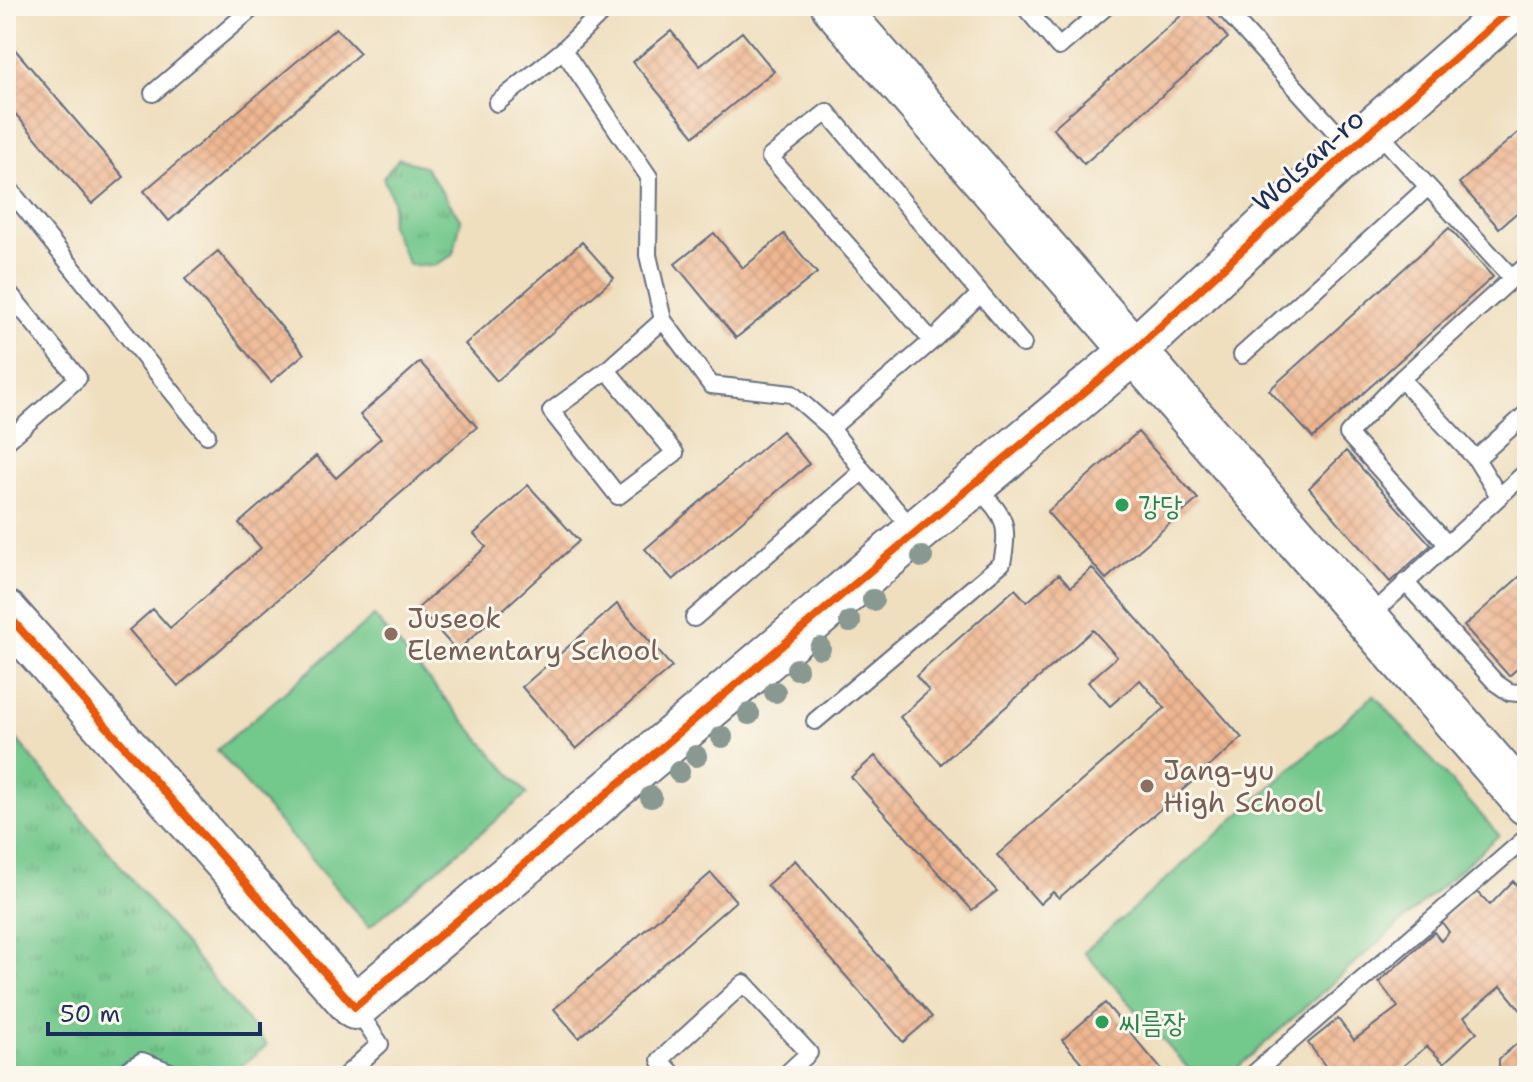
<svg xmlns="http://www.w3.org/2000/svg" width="1533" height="1082" viewBox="0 0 1533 1082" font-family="'Shantell Sans','Poor Story',sans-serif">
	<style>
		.grass { fill: #73c88c; stroke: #477c75; stroke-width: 2 }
		.park { fill: url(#park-tufts); stroke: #477c75; stroke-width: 2 }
		.building { fill: url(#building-cross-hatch) }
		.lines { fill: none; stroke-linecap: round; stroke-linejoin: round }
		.lane-casing { stroke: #656d80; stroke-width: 20 }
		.secondary-casing { stroke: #656d80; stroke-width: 48 }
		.lane { stroke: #fff; stroke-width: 16 }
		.secondary { stroke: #fff; stroke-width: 44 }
		.cycleway-casing { stroke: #fbf7ec; stroke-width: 13 }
		.cycleway { stroke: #e8590c; stroke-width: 8 }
		.tree { fill: #899891 }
		.leisure-dot { fill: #2e9e5b; stroke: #fbf7ec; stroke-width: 3 }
		.education-dot { fill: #8d6e63; stroke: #fbf7ec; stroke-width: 3 }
		.labels { text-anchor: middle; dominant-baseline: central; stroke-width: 6; stroke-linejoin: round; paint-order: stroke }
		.street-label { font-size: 28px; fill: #1b2f5e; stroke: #fbf7ec }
		.leisure-label { font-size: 28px; fill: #27864d; stroke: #fbf7ec; text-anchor: start }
		.education-label { font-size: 28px; fill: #785e54; stroke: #fbf7ec; text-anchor: start }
	</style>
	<defs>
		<pattern id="park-tufts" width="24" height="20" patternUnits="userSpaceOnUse" patternTransform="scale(2)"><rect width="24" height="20" fill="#73c88c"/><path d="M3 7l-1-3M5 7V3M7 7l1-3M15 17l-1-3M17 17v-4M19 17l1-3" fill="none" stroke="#5ea376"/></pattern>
		<pattern id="building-cross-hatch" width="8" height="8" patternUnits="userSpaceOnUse" patternTransform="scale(2)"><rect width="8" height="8" fill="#efb691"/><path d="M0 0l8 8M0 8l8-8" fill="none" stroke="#cc9d7f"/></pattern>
	</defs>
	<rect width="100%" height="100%" fill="#fbf7ec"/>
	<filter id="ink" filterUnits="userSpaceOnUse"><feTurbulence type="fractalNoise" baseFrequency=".0125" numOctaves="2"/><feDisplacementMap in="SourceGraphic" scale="16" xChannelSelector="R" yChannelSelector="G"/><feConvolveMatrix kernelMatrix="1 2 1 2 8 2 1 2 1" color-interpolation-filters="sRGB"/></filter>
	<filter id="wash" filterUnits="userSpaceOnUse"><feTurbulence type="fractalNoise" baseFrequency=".006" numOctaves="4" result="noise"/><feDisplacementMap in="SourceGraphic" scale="32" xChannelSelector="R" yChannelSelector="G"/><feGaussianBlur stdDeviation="1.8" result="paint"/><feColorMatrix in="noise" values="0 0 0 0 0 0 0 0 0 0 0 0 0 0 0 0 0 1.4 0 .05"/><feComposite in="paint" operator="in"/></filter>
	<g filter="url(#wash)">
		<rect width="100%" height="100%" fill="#efdfbf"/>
		<path class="grass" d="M374,616L527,794L369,927L217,750Z
			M1374,695L1499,835L1228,1076H1195L1084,952Z"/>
		<path class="park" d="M399,158L425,167L461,220L453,255L433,266L409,265L390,225L393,200L383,178Z
			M6,726L267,1045L228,1076H6Z"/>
		<g id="blocks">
			<path class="building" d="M1192,6H1200L1228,38L1084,164L1053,128Z
				M336,28L360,53L169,221L144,191Z
				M671,31L700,66L742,32L774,71L694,136L633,62Z
				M6,39L124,177L92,204L6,103Z
				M1527,125V204L1499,228L1459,183Z
				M1449,228L1493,277L1313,438L1269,390Z
				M714,233L743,268L784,234L817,273L736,338L675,264Z
				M582,242L614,278L497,381L465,344Z
				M218,251L304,354L271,382L185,279Z
				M420,362L477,427L178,686L129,630L153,609L170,628L261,548L239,523L316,456L336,478L381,438L360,415Z
				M782,431L809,464L673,580L645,549Z
				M1138,432L1198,499L1106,579L1047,512Z
				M1346,451L1431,545L1390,582L1309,488Z
				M528,485L579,541L457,651L418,608L486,547L474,534Z
				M1092,568L1242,738L1059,898L1053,892L1040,904L997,855L1165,708L1140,680L1110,706L1088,682L1117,657L1093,630L941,764L900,717L929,691L916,676L1015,589L1027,602L1059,574L1071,587Z
				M1527,570V660L1509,676L1464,626Z
				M617,604L672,667L576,749L522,687Z
				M875,756L997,891L972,910L851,777Z
				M795,860L932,1017L903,1042L767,885Z
				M711,873L736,901L579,1038L554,1009Z
				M1513,881L1527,897V1018L1501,986L1464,1017L1477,1032L1444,1063L1427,1046L1391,1076H1312L1326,1067L1308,1043L1338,1019L1354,1040L1398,1007L1379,982L1434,932L1441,941L1449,932L1441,921L1477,891L1490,905Z
				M1105,1003L1167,1076H1093L1062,1040Z
				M1527,1035V1076H1499V1059Z"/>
		</g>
	</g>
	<g filter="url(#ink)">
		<use href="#blocks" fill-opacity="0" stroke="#656d80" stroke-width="2"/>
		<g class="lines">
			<defs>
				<path id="lane" d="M608,6L563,50L649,177L648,255L663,320L711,385L792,394L831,428L863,471L914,531
					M1024,6L1059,47L1107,6
					M1222,6L1350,148
					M153,93L255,6
					M497,103L563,50
					M1376,130L1512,278
					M6,185L207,435
					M6,289L78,378L6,442
					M932,341L770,157L827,112L1023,344
					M1242,355L1428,187
					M607,370L675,453L618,496L551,411L607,370L663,320
					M1401,379L1476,459L1499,496
					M831,428L932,341L980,294
					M1476,459L1527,413
					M1447,544L1348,434L1401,379L1527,265
					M1405,582L1496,683L1509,692L1527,694
					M694,618L863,471
					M1368,618L1527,471
					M815,721L1002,563C1011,520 1002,515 975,485
					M117,1076L142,1061L173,1073L170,1076
					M345,1076L380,1044L356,1008
					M675,1076L660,1060L744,983L809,1053L784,1076
					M1251,1076L1527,837"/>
				<path id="secondary" d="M834,6L1527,803
					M6,613L355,1007L915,533L1134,351L1351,149L1515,6"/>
			</defs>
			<use href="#lane" class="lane-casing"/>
			<use href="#secondary" class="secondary-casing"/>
			<use href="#lane" class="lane"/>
			<use href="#secondary" class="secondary"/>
			<defs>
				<path id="cycleway" d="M6,613L355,1007L915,533L1134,351L1351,149L1515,6"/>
			</defs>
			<use href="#cycleway" class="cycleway-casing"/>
			<use href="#cycleway" class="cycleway"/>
		</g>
		<g class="tree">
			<circle cx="922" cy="557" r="11"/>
			<circle cx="873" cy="600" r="11"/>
			<circle cx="850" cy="622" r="11"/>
			<circle cx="820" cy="648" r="11"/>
			<circle cx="797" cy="669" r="11"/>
			<circle cx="775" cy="692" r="11"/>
			<circle cx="749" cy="714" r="11"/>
			<circle cx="722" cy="737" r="11"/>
			<circle cx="696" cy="756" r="11"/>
			<circle cx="679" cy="772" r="11"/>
			<circle cx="651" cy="797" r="11"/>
		</g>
	</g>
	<g class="leisure-dot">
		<circle cx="1122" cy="505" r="8"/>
		<circle cx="1102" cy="1022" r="8"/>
	</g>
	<g class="education-dot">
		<circle cx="391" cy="634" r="8"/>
		<circle cx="1147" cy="786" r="8"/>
	</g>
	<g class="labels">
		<g class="street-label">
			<text transform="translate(1308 160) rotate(-42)">Wolsan-ro</text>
		</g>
		<g class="leisure-label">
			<text x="1138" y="505">강당</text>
			<text x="1118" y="1022">씨름장</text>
		</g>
		<g class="education-label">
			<text x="407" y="618">Juseok<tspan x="407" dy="32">Elementary School</tspan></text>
			<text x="1163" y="770">Jang-yu<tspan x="1163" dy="32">High School</tspan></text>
		</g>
	</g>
	<rect width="1533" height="1082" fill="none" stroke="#fbf7ec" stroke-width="32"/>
	<path d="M48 1022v12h212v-12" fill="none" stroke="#1b2f5e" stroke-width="4"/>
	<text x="60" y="1022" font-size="24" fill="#1b2f5e" stroke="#fbf7ec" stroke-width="6" paint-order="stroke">50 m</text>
</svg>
